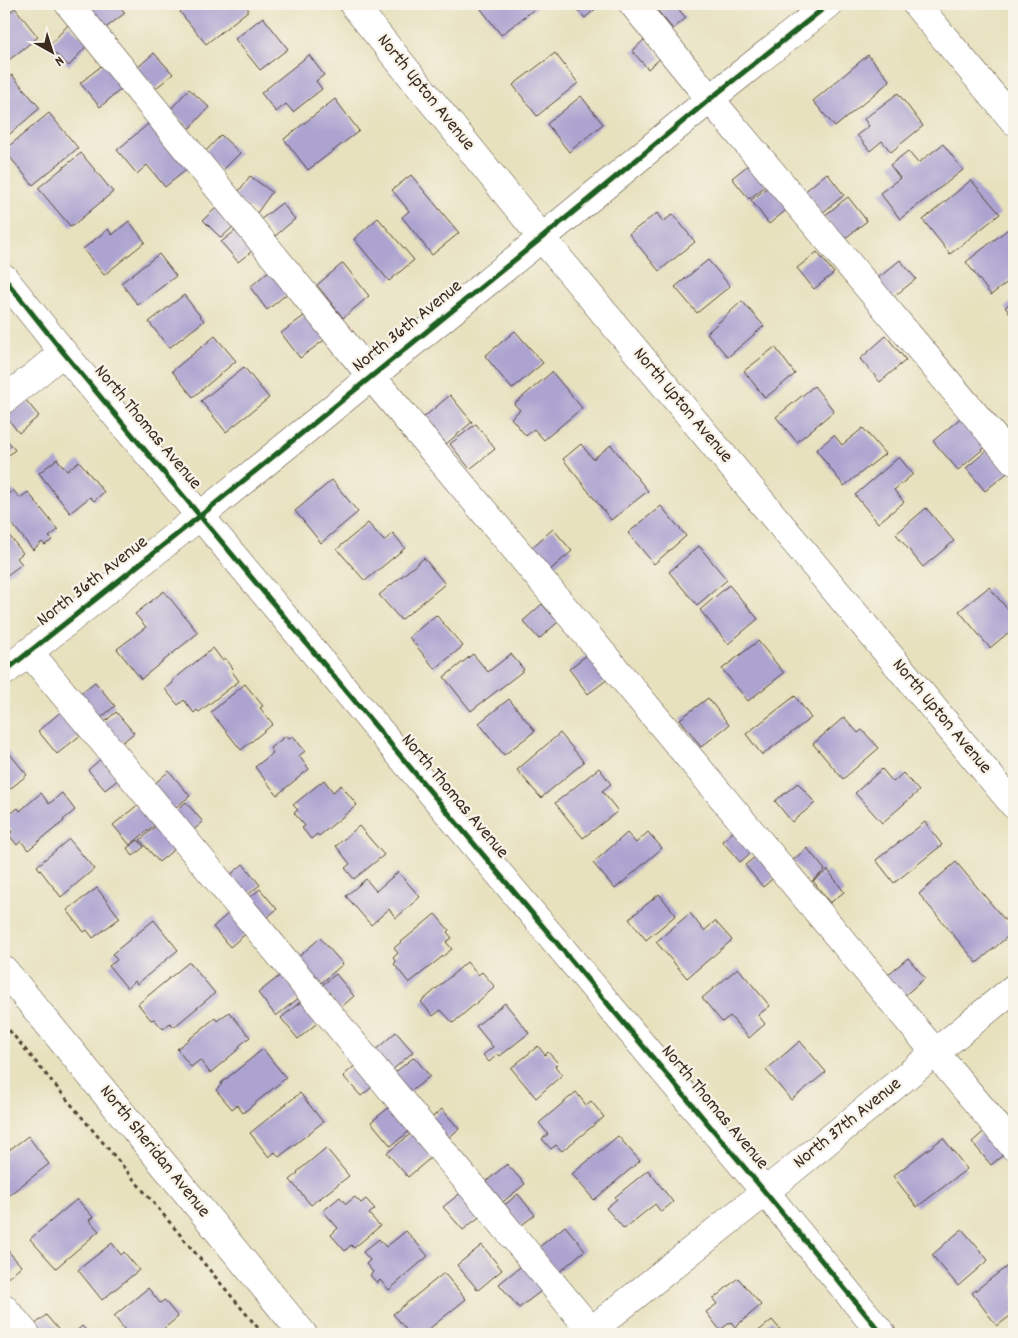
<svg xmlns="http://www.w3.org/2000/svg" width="1018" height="1338" viewBox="0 0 1018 1338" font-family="Dekko,sans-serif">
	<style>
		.building { fill: #aca3d0 }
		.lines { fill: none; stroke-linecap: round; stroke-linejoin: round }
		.minor-casing { stroke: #554536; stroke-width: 29 }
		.path { stroke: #554536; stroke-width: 3; stroke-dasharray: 4 4; stroke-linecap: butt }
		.minor { stroke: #fff; stroke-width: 28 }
		.cycleway-casing { stroke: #f7f3e8; stroke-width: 8 }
		.cycleway { stroke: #1b5e20; stroke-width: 5 }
		.labels { text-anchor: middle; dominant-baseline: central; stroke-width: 4.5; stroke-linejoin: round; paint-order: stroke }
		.street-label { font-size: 19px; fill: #3b2a1e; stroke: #f7f3e8 }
	</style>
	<rect width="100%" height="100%" fill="#f7f3e8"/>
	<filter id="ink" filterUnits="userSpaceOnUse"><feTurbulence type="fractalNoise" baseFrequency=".02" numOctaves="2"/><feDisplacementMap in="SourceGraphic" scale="10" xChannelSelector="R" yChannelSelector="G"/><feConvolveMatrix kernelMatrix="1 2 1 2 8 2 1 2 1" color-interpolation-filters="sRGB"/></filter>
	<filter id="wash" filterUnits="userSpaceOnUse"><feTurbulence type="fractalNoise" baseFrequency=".0096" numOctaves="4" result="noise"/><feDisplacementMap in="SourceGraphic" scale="20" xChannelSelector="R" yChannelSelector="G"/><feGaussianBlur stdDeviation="1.12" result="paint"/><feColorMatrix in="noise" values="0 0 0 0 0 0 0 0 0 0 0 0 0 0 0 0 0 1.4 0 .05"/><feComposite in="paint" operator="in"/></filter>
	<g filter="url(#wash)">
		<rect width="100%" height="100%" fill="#e7e1be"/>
		<g id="blocks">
			<path class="building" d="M97,4H118L125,13L103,30L88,11Z
				M190,4H244L249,10L206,44L180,12Z
				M479,4H541L501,35L478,5Z
				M572,4H601L585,18Z
				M664,4H674L686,18L673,29L657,10Z
				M15,8L38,37L4,64V17Z
				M263,17L288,49L260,70L235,39Z
				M68,25L89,43L69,66L48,47Z
				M645,39L661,58L648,69L632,51Z
				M154,53L173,74L155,89L137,68Z
				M555,53L578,83L537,116L513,85Z
				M309,55L324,75L316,81L322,89L293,112L286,104L276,112L261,93Z
				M868,55L890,81L835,127L813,101Z
				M105,63L125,86L100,107L80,83Z
				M12,75L40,108L4,139V82Z
				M189,89L209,107L190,128L170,110Z
				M898,93L923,126L891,152L882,141L870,151L857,135L869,126L864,119Z
				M581,96L603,124L569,152L547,124Z
				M335,99L359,131L308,170L284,139Z
				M49,113L78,148L33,185L4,150Z
				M153,120L191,166L165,187L147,165L137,174L117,150Z
				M221,135L240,153L222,171L204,153Z
				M943,144L963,170L900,219L880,193L900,178L890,165L908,151L918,163Z
				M81,153L113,192L71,227L38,188Z
				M752,162L769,183L749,199L732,178Z
				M827,173L844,195L821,214L803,193Z
				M411,175L459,233L432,255L402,217L409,211L392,190Z
				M250,176L272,192L257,213L234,198Z
				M971,180L1000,214L950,254L923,220Z
				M772,184L790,207L769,224L751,200Z
				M848,197L867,221L843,240L824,216Z
				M282,203L295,219L274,237L260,220Z
				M217,207L235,225L221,238L203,220Z
				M657,213L663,222L673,214L695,242L659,271L629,234Z
				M378,218L414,260L389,281L354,239Z
				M129,221L145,242L104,275L83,249L108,229L112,235Z
				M1008,229L1014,237V277L991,295L966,262Z
				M235,231L252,251L238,262L221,242Z
				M817,252L834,273L814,289L797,268Z
				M159,254L176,276L138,305L121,283Z
				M708,260L730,286L697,313L675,287Z
				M900,260L916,279L891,299L876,280Z
				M343,263L369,296L343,318L317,285Z
				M270,270L288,293L267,310L250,287Z
				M184,295L204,321L169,348L149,322Z
				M1014,300V319L1005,307Z
				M742,301L764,326L728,357L707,333Z
				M308,313L327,338L300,358L281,333Z
				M515,331L543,363L512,389L485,356Z
				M215,336L236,361L193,397L172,371Z
				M886,336L906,360L880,382L860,359Z
				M775,347L795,374L765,398L744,371Z
				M244,367L269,398L226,432L201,401Z
				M552,372L582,408L544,440L534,429L526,436L511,418L520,410L514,404Z
				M814,386L834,411L797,442L776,417Z
				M450,395L472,422L446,444L423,418Z
				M24,398L39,416L19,433L4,414Z
				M963,416L988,445L958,470L933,441Z
				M476,424L495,449L470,469L450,444Z
				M863,428L885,454L844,486L816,450L834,435L842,445Z
				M4,436L15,450L4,459Z
				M581,444L593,459L611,445L648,491L611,520L563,459Z
				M991,447L1011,470L985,491L966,468Z
				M899,457L913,474L894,490L904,502L878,523L855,495Z
				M57,459L67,471L79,461L104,492L94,501L90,497L70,513L39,473Z
				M332,480L358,512L321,543L295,511Z
				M13,490L20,498L28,492L58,530L49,537L52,540L45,545L42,542L33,550L4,514V498Z
				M661,506L686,536L654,564L628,533Z
				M926,508L954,541L923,567L896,534Z
				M368,523L384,541L393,533L405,548L365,581L337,549Z
				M4,529L23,553L17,558L22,564L6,576L4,574Z
				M553,529L572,551L549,571L530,549Z
				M699,546L727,580L697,605L669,572Z
				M424,558L445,584L401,620L379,595Z
				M729,585L758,619L728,644L700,610Z
				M989,587L1014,617V628L990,648L959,611Z
				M164,591L198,633L141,679L117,649L146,627L135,614Z
				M542,604L558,622L539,639L523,621Z
				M436,615L463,646L435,669L409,637Z
				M758,641L784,673L748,701L722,669Z
				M213,648L222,660L225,658L233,668L231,670L239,681L199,712L197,710L194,713L184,700L178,705L165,689L173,683L172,681Z
				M592,651L612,676L588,694L569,669Z
				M473,654L488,672L511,654L524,670L471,711L444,677Z
				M95,682L115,706L98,720L78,695Z
				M245,684L263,706L260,708L273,724L241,750L211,712Z
				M795,696L811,718L762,755L746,734Z
				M708,698L729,725L701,747L680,719Z
				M509,699L535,731L504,755L479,723Z
				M63,710L82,734L57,754L38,731Z
				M116,712L134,733L118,746L101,725Z
				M844,717L858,733L862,730L879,748L843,779L813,744Z
				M560,733L584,762L541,798L517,770Z
				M286,736L289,739L293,736L305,751L299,756L309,769L277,795L255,767L273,753L270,748Z
				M4,748H5L27,775L4,794Z
				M102,758L119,779L105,790L88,770Z
				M599,768L611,784L602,791L618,811L583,838L555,803Z
				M882,769L893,782L903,773L919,791L882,823L855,793Z
				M169,771L190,796L171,811L151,787Z
				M324,780L333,792L341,785L357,805L319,836L317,834L311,839L302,828L305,826L294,813L298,810L293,805Z
				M798,783L815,803L792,822L775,801Z
				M41,793L49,804L62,793L75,810L63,820L64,821L28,850L21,841L17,845L9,835L12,832L4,819L18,808L20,811Z
				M186,802L203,822L190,833L173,813Z
				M140,803L157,823L130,845L113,825Z
				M925,822L942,845L894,883L876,860Z
				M158,824L177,847L159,862L140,840Z
				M359,826L384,855L354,879L345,868L350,864L336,846Z
				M737,829L754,850L740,862L722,841Z
				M648,832L662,848L615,889L593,863L627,833L636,843Z
				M69,839L94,869L61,897L37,866Z
				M138,840L144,847L133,856L127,848Z
				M807,848L825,870L811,882L793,860Z
				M760,853L777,875L763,887L745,865Z
				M956,862L1014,931L977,963L919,894Z
				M243,864L260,885L245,897L228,877Z
				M828,870L844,892L830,903L813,881Z
				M398,872L420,897L396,918L389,909L371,925L346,896L366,879L376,891Z
				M97,888L120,918L93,938L87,930L84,932L67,910Z
				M260,889L277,909L264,920L247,900Z
				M659,894L676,915L646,940L629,919Z
				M230,912L248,932L230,947L213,927Z
				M690,913L704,931L715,921L732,940L687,978L656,942Z
				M435,914L449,930L447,932L452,938L446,942L452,949L409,983L394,964L396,962L393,958L398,953L394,948Z
				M154,920L178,950L137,984L135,981L127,988L109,966L117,960L112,954Z
				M320,938L343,964L318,986L295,960Z
				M908,958L925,978L903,997L886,976Z
				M189,962L215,993L174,1027L170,1023L163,1029L154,1019L151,1020L138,1004Z
				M467,962L478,975L482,972L495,987L453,1023L441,1010L433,1016L421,1002Z
				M738,968L770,1006L758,1015L765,1024L749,1038L730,1016L722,1022L702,998Z
				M282,974L300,997L276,1016L258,993Z
				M336,974L354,996L339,1009L321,986Z
				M304,999L322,1019L298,1039L281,1018Z
				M505,1003L529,1033L500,1056L498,1054L489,1062L483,1055L493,1047L476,1026Z
				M229,1012L250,1037L239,1046L240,1048L210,1073L200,1060L191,1067L177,1049L215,1018L217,1021Z
				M396,1032L413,1052L389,1073L372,1053Z
				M800,1041L826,1072L791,1100L766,1070Z
				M538,1046L545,1055L548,1052L558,1063L555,1066L562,1075L536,1098L511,1068Z
				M263,1049L286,1078L243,1113L237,1105L232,1109L216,1090L222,1084L221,1083Z
				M414,1057L430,1076L408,1094L392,1075Z
				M358,1063L376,1084L361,1096L343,1076Z
				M576,1092L586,1105L591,1101L604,1117L562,1151L556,1145L551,1149L542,1139L548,1134L539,1123Z
				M300,1093L323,1122L279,1157L275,1152L269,1157L250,1133Z
				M392,1105L412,1129L391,1146L371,1122Z
				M442,1109L459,1129L446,1140L429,1120Z
				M989,1127L1009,1150L991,1165L972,1142Z
				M414,1131L434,1155L408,1177L387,1153Z
				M28,1136L49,1164L9,1195L7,1192L4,1195V1154Z
				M618,1136L640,1161L594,1200L572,1174Z
				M943,1138L967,1169L917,1207L893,1176Z
				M326,1148L349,1176L319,1199V1198L311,1205L290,1180L298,1173L297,1172Z
				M507,1164L525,1184L499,1205L482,1185Z
				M648,1170L673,1202L661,1212L655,1204L624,1229L606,1208L617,1199L615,1197Z
				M463,1191L483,1214L463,1230L443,1207Z
				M518,1194L535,1215L519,1227L502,1207Z
				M340,1197L346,1204L355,1197L361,1203L366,1199L375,1209L369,1214L380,1226L354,1248L351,1245L345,1251L331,1235L338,1228L323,1211Z
				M77,1199L93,1217L89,1220L99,1231L56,1268L30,1239Z
				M565,1226L585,1250L558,1273L538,1248Z
				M962,1229L988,1260L958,1286L932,1255Z
				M406,1231L428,1256L389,1290L380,1280L377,1283L370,1275L373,1272L366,1264L370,1260L363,1252L379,1239L386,1247Z
				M112,1243L121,1255L124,1252L139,1270L102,1300L78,1270Z
				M482,1245L502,1270L478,1290L457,1265Z
				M4,1246L21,1266L4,1281Z
				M1014,1261V1313L997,1326L972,1293Z
				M525,1263L545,1288L519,1308L499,1284Z
				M444,1273L466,1299L423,1334H410L393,1314Z
				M738,1278L761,1305L735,1327L731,1322L720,1330L706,1312L717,1304L713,1299Z
				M148,1288L160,1303L164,1300L178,1317L157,1334L154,1332L151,1334H128L114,1316Z
				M46,1315L62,1334H38L32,1327Z
				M772,1320L784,1334H755Z
				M82,1326L90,1334H73Z"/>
		</g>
	</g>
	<g filter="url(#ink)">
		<use href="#blocks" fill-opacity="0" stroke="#554536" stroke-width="1"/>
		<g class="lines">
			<defs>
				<path id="minor" d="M69,4L371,376L1014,1147
					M353,4L556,255L1014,805
					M633,4L710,99L1014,461
					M916,4L1014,121
					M4,278L63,352L765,1192L882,1334
					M4,400L38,373L63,352
					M29,652L594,1334
					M4,672L200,516L560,223L710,99L829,4
					M4,970L303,1334
					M4,1308L26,1334
					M587,1334L765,1192L1014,988"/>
			</defs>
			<use href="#minor" class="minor-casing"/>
			<path class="path" d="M4,1024L263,1334"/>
			<use href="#minor" class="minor"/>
			<defs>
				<path id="cycleway" d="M4,278L63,352L765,1192L882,1334
					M4,672L200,516L560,223L710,99L829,4"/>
			</defs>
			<use href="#cycleway" class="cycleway-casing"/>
			<use href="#cycleway" class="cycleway"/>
		</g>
	</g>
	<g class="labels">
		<g class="street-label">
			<text transform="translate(425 93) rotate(51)">North Upton Avenue</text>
			<text transform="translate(408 327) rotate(-39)">North 36th Avenue</text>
			<text transform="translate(682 406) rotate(50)">North Upton Avenue</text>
			<text transform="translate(147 428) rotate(50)">North Thomas Avenue</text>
			<text transform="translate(93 582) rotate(-38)">North 36th Avenue</text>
			<text transform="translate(941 717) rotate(50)">North Upton Avenue</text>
			<text transform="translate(454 797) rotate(50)">North Thomas Avenue</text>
			<text transform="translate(714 1108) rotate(50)">North Thomas Avenue</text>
			<text transform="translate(848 1124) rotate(-39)">North 37th Avenue</text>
			<text transform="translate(154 1152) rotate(51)">North Sheridan Avenue</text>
		</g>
	</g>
	<rect width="1018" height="1338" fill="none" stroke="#f7f3e8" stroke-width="20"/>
	<g transform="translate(52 52) rotate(141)" stroke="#f7f3e8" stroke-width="4" paint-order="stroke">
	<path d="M0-4L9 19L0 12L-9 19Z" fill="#3b2a1e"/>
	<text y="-8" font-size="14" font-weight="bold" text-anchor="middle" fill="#3b2a1e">N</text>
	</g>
</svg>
